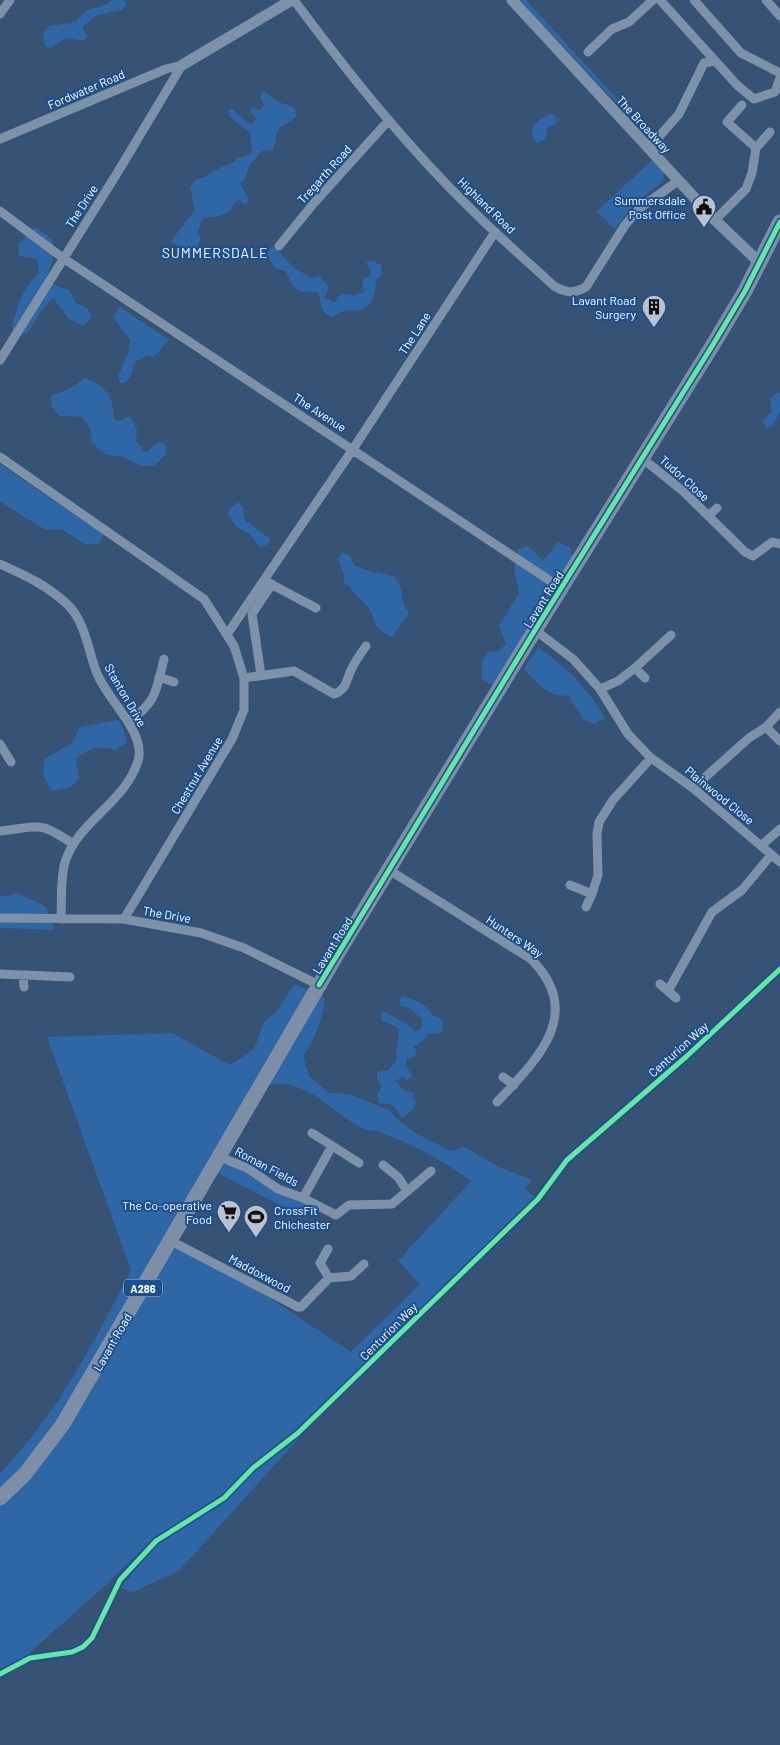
<svg xmlns="http://www.w3.org/2000/svg" width="780" height="1745" viewBox="0 0 780 1745" font-family="Barlow,sans-serif">
	<style>
		.green { fill: #2f66a5 }
		.lines { fill: none; stroke-linecap: round; stroke-linejoin: round }
		.minor { stroke: #7d92a8; stroke-width: 9 }
		.tertiary { stroke: #7d92a8; stroke-width: 11 }
		.primary { stroke: #7d8ea7; stroke-width: 15 }
		.cycleway-casing { stroke: #1b4f8f; stroke-width: 8 }
		.cycleway { stroke: #66e7a1; stroke-width: 5 }
		.labels { text-anchor: middle; dominant-baseline: central; stroke-width: 4; stroke-linejoin: round; paint-order: stroke }
		.shield { fill: #1b4f8f; stroke: #bbcadd; stroke-width: 1 }
		.shield-label { font-size: 11px; font-weight: bold; fill: #fff }
		.street-label { font-size: 12px; fill: #fff; stroke: #1b4f8f }
		.poi-label { font-size: 12px; fill: #fff; stroke: #1b4f8f; text-anchor: end }
		.neighbourhood-label { font-size: 14px; letter-spacing: 1px; fill: #fff; stroke: #1b4f8f }
	</style>
	<rect width="100%" height="100%" fill="#365274"/>
	<path class="green" d="M112,0H124L126,4L122,10L97,15L83,26V30L87,35L84,41L66,38L51,48L46,47L43,40L44,31L50,26L75,22L86,11L107,4Z
		M520,0H526L619,101L618,105Z
		M264,91L278,102L294,107L297,115C292,123 287,122 281,127C275,131 276,143 273,150L262,151L249,166L246,177L240,184L249,199L246,204L239,200L235,202C230,216 216,217 203,218L198,231L201,239L195,250L185,249L171,242C173,238 190,216 195,210L190,188L195,180C210,178 217,165 232,164L238,157H245L252,152L250,133L229,116L228,111L232,108L246,121L252,124L256,119L250,111L253,107L260,110L264,106L260,96Z
		M549,114L555,115L557,123L547,129C547,138 546,140 537,143C530,137 531,127 538,121C541,117 545,118 549,114Z
		M653,159L665,171L663,182L635,203L615,229L597,211Z
		M35,227L53,240V260L47,276L57,286L69,290L76,303L88,309L92,317L84,326L69,319L53,298L40,313L27,333L20,334L12,329C16,307 23,288 39,273L37,259L19,256L18,245Z
		M275,247L293,267L311,278L319,276L329,287L325,297L334,303L342,293L354,295L364,292L362,280L370,275L371,271L366,262L373,261L381,265L382,275L376,280C375,302 368,314 345,310L333,317C320,314 322,304 318,292C295,291 294,292 286,271L275,268L267,254L271,248Z
		M120,307L169,340L154,357L147,355L134,363L131,376L125,383H120L118,376L128,353L130,340L113,317Z
		M84,378C107,387 113,395 114,419L120,421L130,416L137,429L136,441L146,453L159,441L166,445V454L154,466H140L123,457L107,455L92,443L90,428L82,417L59,416L51,406V396L73,387Z
		M776,393H780V410L774,425L767,428L762,421L772,412L770,399Z
		M0,464L103,534L99,544H85L61,529L46,530L0,502Z
		M238,502L243,508L245,520L269,538V543L261,548L249,534L237,527L228,514L231,507Z
		M558,542L570,547L573,559L495,687L482,679V662L489,651L497,652L506,644L499,626L519,593L514,569L518,549L528,546L543,561Z
		M342,552L350,556L355,566L372,572L394,576C406,592 398,597 409,613L392,637C368,626 379,621 366,605C360,598 354,595 350,586L344,584V575L338,559Z
		M538,647C567,668 587,687 605,718L595,724L583,720L569,696C548,696 538,685 524,669Z
		M118,720L123,728L127,743L115,750C97,745 89,748 76,759L79,778L71,787L52,791L43,775L44,759L72,743L80,727Z
		M17,893L45,906L55,930L0,928V897Z
		M295,984L324,997C326,1011 312,1046 303,1056L309,1076L329,1093L350,1094L389,1110L399,1121L417,1134L451,1151L464,1147L501,1168L532,1180L524,1189L535,1197L335,1394L296,1430L252,1465L222,1496L154,1538L108,1583L25,1657L0,1669V1504L67,1428L92,1390L174,1245L265,1295L351,1352L420,1284L398,1261L471,1181C444,1161 412,1144 380,1132C374,1130 367,1131 362,1128C332,1113 306,1077 268,1085L59,1418L18,1472L0,1490V1473C57,1415 94,1342 131,1270L47,1037L172,1033L230,1065L254,1049L264,1022L276,1012Z
		M402,997C416,999 426,1004 433,1016L442,1019L443,1029L440,1034L428,1033L425,1039L414,1047L417,1054L413,1058L406,1059V1065L412,1076L408,1080L403,1077L395,1081L405,1091L413,1093V1099L416,1101L413,1109L403,1118L391,1104L379,1103L377,1095L382,1086L377,1079V1072L389,1070L396,1061C396,1050 399,1041 399,1029L389,1023L382,1022L381,1013L385,1012L407,1024L416,1032L422,1027V1019L408,1007L401,1006L399,1001Z
		M220,1165H232L276,1192L307,1203L305,1218L216,1172Z
		M298,1436L299,1438L179,1571L133,1592L120,1588L157,1544L226,1501L256,1470Z"/>
	<g class="lines">
		<path class="minor" d="M294,0C349,74 407,147 473,211C499,237 527,261 554,286C566,293 574,294 586,287L625,225L640,208L678,181
			M660,0L738,86L754,99L775,92L780,78
			M694,0L741,53L780,73
			M766,0L780,16
			M0,14L10,0
			M588,52L612,29L629,22L653,0
			M0,139L166,69L182,65
			M756,148L770,132
			M648,149L679,114L704,63L715,61
			M0,211L63,258L561,588
			M715,220L746,189L752,173L756,148L727,122L742,105
			M279,246L314,203L389,120
			M0,360L116,175L182,65
			M0,457L204,599L234,646L244,678V710L232,739L124,919
			M643,459L683,491L745,552L753,556L772,542L780,544
			M708,516L717,508
			M0,564C25,575 48,586 68,605C85,622 88,649 96,671C105,698 147,732 138,761C125,803 78,821 65,862C60,880 62,900 61,919
			M267,582L316,608
			M535,630L573,659L600,689L618,681L635,668L645,678
			M228,633L353,449L495,232
			M635,668L671,635
			M261,675L252,614L272,584
			M159,677L174,682
			M244,678L294,671L334,694C348,689 346,679 352,668C356,660 361,653 366,646
			M600,689L628,734L651,758L693,788L780,862
			M780,712L766,727L780,741
			M128,722C157,702 156,691 164,659
			M0,744L11,762
			M693,788L749,738L766,727
			M0,831C40,827 38,820 73,844
			M762,845L780,829
			M389,870L531,959C585,1013 538,1059 497,1102
			M570,885L592,894L598,875L597,834L599,822L613,800L651,758
			M586,907L592,894
			M0,918L124,919L201,933L244,948L319,985
			M0,974L70,977
			M23,975L24,987
			M660,984L676,998
			M668,991L712,912L742,890L771,855
			M503,1077L514,1085
			M312,1133L359,1163
			M220,1157L247,1168L278,1189L303,1198L336,1215L349,1205L392,1204L431,1171
			M383,1165L398,1177L407,1191
			M303,1198L332,1146
			M171,1241L298,1307H301L329,1278
			M328,1249L320,1263L329,1278L351,1276L364,1264"/>
		<path class="tertiary" d="M512,0L715,220L760,263
			M182,65L292,0"/>
		<path class="primary" d="M0,1498L25,1474L63,1424L339,951L535,630L714,343L745,291L780,222"/>
		<defs>
			<path id="cycleway" d="M319,985L535,630L714,343L745,291L780,222
				M0,1674L30,1658L72,1652L83,1647L92,1638L120,1580L156,1541L224,1498L253,1468L298,1433L538,1199L567,1160L687,1056L780,969"/>
		</defs>
		<use href="#cycleway" class="cycleway-casing"/>
		<use href="#cycleway" class="cycleway"/>
	</g>
	<defs>
		<symbol id="civic-pin" viewBox="-11 -11 22 30"><path d="M0 17L-7.5 6A9.5 9.5 0 1 1 7.5 6Z" fill="#b9c2ce" stroke="#1b4f8f"/><path d="M-.6-6.5H3V-4.5H.6V-3L4-1V1h2V6H-6V1h2V-1L-.6-3ZM-1.2 2.5V6h2.4V2.5Z" fill="#111"/></symbol>
		<symbol id="building-pin" viewBox="-11 -11 22 30"><path d="M0 17L-7.5 6A9.5 9.5 0 1 1 7.5 6Z" fill="#b9c2ce" stroke="#1b4f8f"/><path d="M-4-6H4V6H1V3H-1V6H-4ZM-2.5-4.3h1.7v1.8h-1.7ZM.8-4.3h1.7v1.8H.8ZM-2.5-1h1.7V.8h-1.7ZM.8-1h1.7V.8H.8Z" fill="#111"/></symbol>
		<symbol id="supermarket-pin" viewBox="-11 -11 22 30"><path d="M0 17L-7.5 6A9.5 9.5 0 1 1 7.5 6Z" fill="#b9c2ce" stroke="#1b4f8f"/><path d="M-6-5.5h2.5l.6 2H6L4.5 2H-2.5L-4.4-4H-6ZM-1.5 3.2a1.3 1.3 0 1 0 .1 0ZM3 3.2a1.3 1.3 0 1 0 .1 0Z" fill="#111"/></symbol>
		<symbol id="stadium-pin" viewBox="-11 -11 22 30"><path d="M0 17L-7.5 6A9.5 9.5 0 1 1 7.5 6Z" fill="#b9c2ce" stroke="#1b4f8f"/><path d="M0-5a6.5 5 0 1 0 0 10a6.5 5 0 1 0 0-10ZM-3.5-1.8h7v3.6h-7Z" fill="#111"/></symbol>
	</defs>
	<g fill-rule="evenodd">
		<use href="#civic-pin" x="690" y="193" width="28" height="38"/>
		<use href="#building-pin" x="640" y="293" width="28" height="38"/>
		<use href="#supermarket-pin" x="215" y="1198" width="28" height="38"/>
		<use href="#stadium-pin" x="242" y="1203" width="28" height="38"/>
	</g>
	<g class="labels">
		<rect class="shield" x="124" y="1279.5" width="38" height="17" rx="4"/>
		<g class="shield-label">
			<text x="143" y="1288">A286</text>
		</g>
		<g class="street-label">
			<text transform="translate(86 89) rotate(-23)">Fordwater Road</text>
			<text transform="translate(644 124) rotate(47)">The Broadway</text>
			<text transform="translate(324 174) rotate(-48)">Tregarth Road</text>
			<text transform="translate(487 205) rotate(44)">Highland Road</text>
			<text transform="translate(81 206) rotate(-57)">The Drive</text>
			<text transform="translate(414 333) rotate(-57)">The Lane</text>
			<text transform="translate(320 412) rotate(33)">The Avenue</text>
			<text transform="translate(685 478) rotate(42)">Tudor Close</text>
			<text transform="translate(543 599) rotate(-58)">Lavant Road</text>
			<text transform="translate(126 695) rotate(60)">Stanton Drive</text>
			<text transform="translate(196 775) rotate(-59)">Chestnut Avenue</text>
			<text transform="translate(720 795) rotate(39)">Plainwood Close</text>
			<text transform="translate(167 914) rotate(10)">The Drive</text>
			<text transform="translate(515 936) rotate(34)">Hunters Way</text>
			<text transform="translate(332 945) rotate(-58)">Lavant Road</text>
			<text transform="translate(678 1049) rotate(-42)">Centurion Way</text>
			<text transform="translate(267 1166) rotate(28)">Roman Fields</text>
			<text transform="translate(260 1273) rotate(28)">Maddoxwood</text>
			<text transform="translate(388 1331) rotate(-45)">Centurion Way</text>
			<text transform="translate(112 1342) rotate(-60)">Lavant Road</text>
		</g>
		<g class="poi-label">
			<text x="686" y="200">Summersdale<tspan x="686" dy="14">Post Office</tspan></text>
			<text x="636" y="300">Lavant Road<tspan x="636" dy="14">Surgery</tspan></text>
			<text x="212" y="1205">The Co-operative<tspan x="212" dy="14">Food</tspan></text>
			<text x="274" y="1210" text-anchor="start">CrossFit<tspan x="274" dy="14">Chichester</tspan></text>
		</g>
		<g class="neighbourhood-label">
			<text x="215" y="252">SUMMERSDALE</text>
		</g>
	</g>
</svg>
